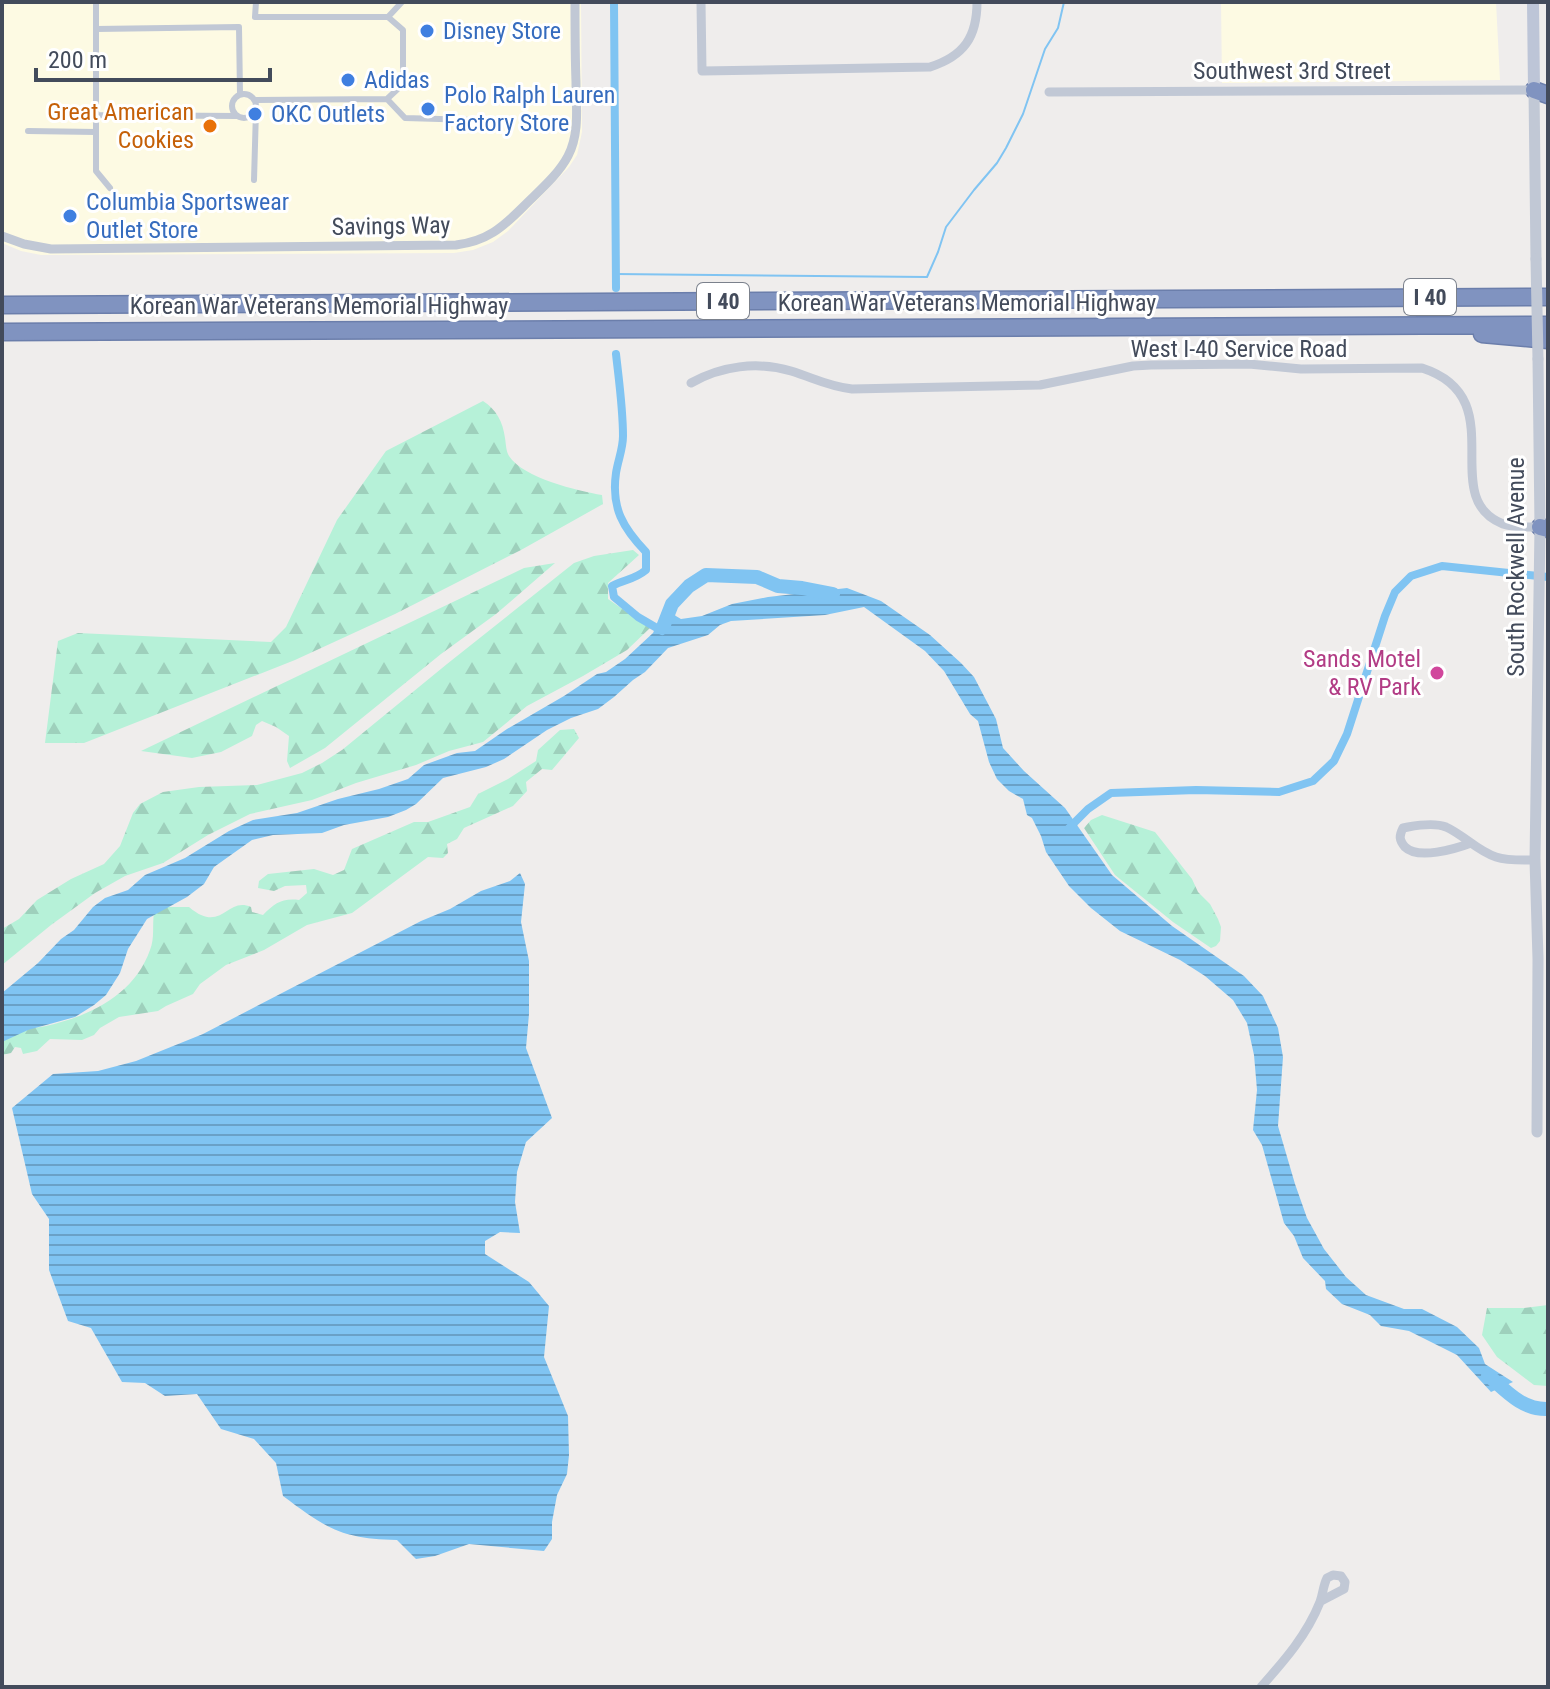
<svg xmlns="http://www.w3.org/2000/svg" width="1550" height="1689" viewBox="0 0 1550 1689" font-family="'Roboto Condensed',sans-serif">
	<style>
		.commercial { fill: #fdfae3 }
		.forest { fill: url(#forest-firs) }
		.water { fill: url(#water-rules) }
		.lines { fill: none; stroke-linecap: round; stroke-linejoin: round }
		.stream { stroke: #80c4f2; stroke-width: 2 }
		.canal { stroke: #80c4f2; stroke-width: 8 }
		.river { stroke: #80c4f2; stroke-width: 14 }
		.motorway-casing { stroke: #6b7eab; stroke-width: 19 }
		.pedestrian { stroke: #c1c8d5; stroke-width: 6 }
		.minor { stroke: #c1c8d5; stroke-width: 9 }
		.tertiary { stroke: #c1c8d5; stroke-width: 11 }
		.secondary { stroke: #bdc5d7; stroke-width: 12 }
		.motorway { stroke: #8093c0; stroke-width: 16 }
		.tertiary-bridge { stroke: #c1c8d5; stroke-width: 11 }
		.shop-dot { fill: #3f7fe0; stroke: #fff; stroke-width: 3 }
		.food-dot { fill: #e8710a; stroke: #fff; stroke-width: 3 }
		.hotel-dot { fill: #d1479c; stroke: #fff; stroke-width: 3 }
		.labels { text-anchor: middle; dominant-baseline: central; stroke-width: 6; stroke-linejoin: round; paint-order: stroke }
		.shield { fill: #fff; stroke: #7b818c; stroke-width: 2 }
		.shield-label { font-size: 22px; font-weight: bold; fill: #434b5b }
		.shop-label { font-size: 24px; fill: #366cbe; stroke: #fff; text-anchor: start }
		.street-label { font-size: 24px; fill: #434b5b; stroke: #fff }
		.food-label { font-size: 24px; fill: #c56008; stroke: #fff; text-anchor: end }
		.hotel-label { font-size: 24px; fill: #b23c85; stroke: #fff; text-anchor: end }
	</style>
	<defs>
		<pattern id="forest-firs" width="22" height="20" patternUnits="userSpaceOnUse" patternTransform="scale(2)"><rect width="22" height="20" fill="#b6f1d8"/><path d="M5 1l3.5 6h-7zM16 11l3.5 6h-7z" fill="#9ed0bc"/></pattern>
		<pattern id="water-rules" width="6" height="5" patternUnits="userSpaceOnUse" patternTransform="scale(2)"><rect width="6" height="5" fill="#80c4f2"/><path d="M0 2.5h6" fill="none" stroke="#6aa1c7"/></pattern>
	</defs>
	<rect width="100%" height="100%" fill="#efedec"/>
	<path class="commercial" d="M2,2H581L582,132L577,155L569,167L508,231L493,242L473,250L454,253L41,255L21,251L2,243Z
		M1221,2H1496L1500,80L1222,83Z"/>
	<path class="forest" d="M483,401C496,409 503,422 505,438C506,444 506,451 509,456C523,478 578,491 602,495L603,504L521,550L395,614L295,660L84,743H45L58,641L78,633L271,642L286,627L337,520L386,451Z
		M633,550L639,555L608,583V599L650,628L627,650L583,676L527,706L483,742L449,751L416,765L356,783L312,800L250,814L208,835L163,863L125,876L95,893L51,925L2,965V929L19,919L37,900L71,879L104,864L120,846L133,813L140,804L163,792L199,787L257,785L302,773L322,763L342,750L447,664L574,563L594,556Z
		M555,563L496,614L441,654L325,748L290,768L287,761L289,736L276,727L262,721L256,725L252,736L221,752L192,758L141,751L524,568Z
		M574,729L579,738L552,770L542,769L526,782L527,791L513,806L464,828L457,839L447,844L448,853L443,858L428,857L352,913L307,925L264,950L226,965L200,984L193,994L166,1006L158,1011L119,1017L100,1028L94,1035L82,1040L50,1039L37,1051L23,1054L21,1048L15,1047L11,1053L2,1055L3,1031C17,1029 32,1029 46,1026C90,1016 134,995 150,950C155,938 152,925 154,913L163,907H189C222,935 226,896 251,907L252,912L263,915C275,903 282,898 299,900L307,893L306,885L285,886L274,891L258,888L259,881L268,874L314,869L333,875L344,870L352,849L414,822H428L470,807L478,794L508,779L536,761L538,750L560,730Z
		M1102,815L1155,832L1192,879L1198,892L1210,904L1218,919L1221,927L1220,941L1216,946L1211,948L1173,922L1115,875L1084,828L1091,820Z
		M1548,1305V1386L1534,1385L1497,1357L1482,1335L1487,1308H1524Z"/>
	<path class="water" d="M847,588L881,601L930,635L961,663L974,677L996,719L1003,748L1024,771L1065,808L1112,875L1172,926L1244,976L1263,996L1278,1028L1283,1057L1278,1126L1295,1184L1307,1218L1324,1249L1346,1277L1366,1295L1404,1309H1422L1457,1327L1479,1348L1485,1364L1513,1382L1491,1392L1457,1355L1409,1331L1381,1326L1370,1315L1342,1304L1326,1289L1325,1281L1303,1258L1294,1236L1284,1223L1262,1145L1253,1130L1257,1090L1254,1055L1247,1023L1233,1000L1205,976L1180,960L1120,931L1091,908L1069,886L1046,852L1041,836L1032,818L1027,815L1023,799L1009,791L997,779L989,762L978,721L970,714L944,671L925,651L864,607L825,615L731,621L720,625L708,635L668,648L645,672L633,680L614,697L598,709L571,718L547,730L504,759L486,767L443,778L416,804L406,810L388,817L344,825L322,833L273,835L252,840L214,867L204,884L187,897L147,919L128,949L120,973L106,995L94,1005L75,1017L28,1030L2,1042V993L38,963L61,939L74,930L93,907L105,898L128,890L145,875L185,858L229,831L253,820L297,813L338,799L379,789L408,779L424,765L457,753L475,751L507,729L564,696L597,674L606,672L625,659L653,633L664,609L681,619L702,616L732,604L768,597Z
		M520,873L525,884L521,922L529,961V1014L526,1048L552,1118L526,1142L517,1172L515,1202L520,1233L500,1232L485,1241V1254L529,1282L549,1306L544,1357L568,1416L569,1455L567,1474L557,1495L552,1522V1539L544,1551L469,1544L435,1556L416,1559L397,1540C341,1539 326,1528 283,1496L276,1463L254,1439L221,1429L197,1394L165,1396L145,1383L122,1382L91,1328L68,1321L49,1270V1219L32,1194L12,1108L53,1074L98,1071L136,1061L203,1034L421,921L450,909L481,891L510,881Z"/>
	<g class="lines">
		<path class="stream" d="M615,274L927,277L938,252L946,227L974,190L997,163L1006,148L1023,114L1045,49L1058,28L1064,2"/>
		<path class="canal" d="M614,2L616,288
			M616,354C619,381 623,409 623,436C623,449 618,460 616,473C611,508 623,528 646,552V570C634,580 625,579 612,586L614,597L638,617L662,631
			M1068,829L1088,809L1111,793L1196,790L1279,792L1313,781L1334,761L1347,734L1385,616L1395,592L1411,576L1442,566L1548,577"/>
		<path class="river" d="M663,627L672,604L689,586L706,575L757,577L778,586L802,588L833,594
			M1488,1375C1506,1391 1522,1410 1548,1409"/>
		<defs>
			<path id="motorway" d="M1534,90L1548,95
				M2,305L1548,297
				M2,332L1548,325
				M1482,334L1548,340
				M1540,527L1548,529"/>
		</defs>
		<use href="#motorway" class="motorway-casing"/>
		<path class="pedestrian" d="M96,2V171L110,188
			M256,2L255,17H388
			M96,29L239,27L240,94
			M232 106a12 12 0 1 1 24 0a12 12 0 1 1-24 0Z
			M387,99L403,84V30L388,17L402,2
			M255,100L387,99L405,118L474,120
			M96,115L237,116
			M28,131L96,132
			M254,180L256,110"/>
		<path class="minor" d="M701,2L702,71L930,67C964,56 977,37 977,2
			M1049,92L1534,90
			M2,236L24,244L51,249L456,245C487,241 502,228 524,206C539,191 558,175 568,156C580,133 576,106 576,82C575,56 575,29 575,2
			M691,383C721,366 757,361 791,371C814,378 827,386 852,389L1040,385L1133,366L1151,365L1249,364L1301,369L1422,368C1515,398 1435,497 1503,524C1514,528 1528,527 1540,527
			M1471,843C1455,849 1418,860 1405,847C1399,840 1399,836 1403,828L1408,827C1419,825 1436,823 1446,827C1464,835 1477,851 1496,857C1508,861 1522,860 1535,860
			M1261,1687C1284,1661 1307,1635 1320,1602C1323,1594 1323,1586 1327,1578L1333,1575L1341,1576L1345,1582L1344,1589L1321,1601"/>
		<path class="tertiary" d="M1534,90L1536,259
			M1537,1132L1538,959L1535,860L1540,527L1538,359"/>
		<path class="secondary" d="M1533,2L1534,90"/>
		<use href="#motorway" class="motorway"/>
		<path class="tertiary-bridge" d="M1536,259L1538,359"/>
	</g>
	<g class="shop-dot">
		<circle cx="427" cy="31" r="8"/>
		<circle cx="348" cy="80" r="8"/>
		<circle cx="428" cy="109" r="8"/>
		<circle cx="255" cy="114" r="8"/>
		<circle cx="70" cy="216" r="8"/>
	</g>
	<circle class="food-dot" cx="210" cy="126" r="8"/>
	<circle class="hotel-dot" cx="1437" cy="673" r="8"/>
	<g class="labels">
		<g class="shield">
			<rect x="1404" y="279" width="52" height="36" rx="6"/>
			<rect x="697" y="283" width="52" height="36" rx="6"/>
		</g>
		<g class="shield-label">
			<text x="1430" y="297">I 40</text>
			<text x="723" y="301">I 40</text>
		</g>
		<g class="shop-label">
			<text x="443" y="31">Disney Store</text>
			<text x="364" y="80">Adidas</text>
			<text x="444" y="95">Polo Ralph Lauren<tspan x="444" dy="28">Factory Store</tspan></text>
			<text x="271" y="114">OKC Outlets</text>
			<text x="86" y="202">Columbia Sportswear<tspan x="86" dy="28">Outlet Store</tspan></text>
		</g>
		<g class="street-label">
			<text x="1292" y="71">Southwest 3rd Street</text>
			<text transform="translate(391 226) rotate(-1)">Savings Way</text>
			<text x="967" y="303">Korean War Veterans Memorial Highway</text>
			<text x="319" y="306">Korean War Veterans Memorial Highway</text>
			<text x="1239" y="349">West I-40 Service Road</text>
			<text transform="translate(1516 567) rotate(-90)">South Rockwell Avenue</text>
		</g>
		<g class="food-label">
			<text x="194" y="112">Great American<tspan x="194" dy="28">Cookies</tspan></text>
		</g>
		<g class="hotel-label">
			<text x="1421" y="659">Sands Motel<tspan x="1421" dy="28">&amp; RV Park</tspan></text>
		</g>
	</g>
	<rect width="1550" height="1689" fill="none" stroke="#434b5b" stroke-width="8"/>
	<path d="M36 68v12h234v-12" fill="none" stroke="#434b5b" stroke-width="4"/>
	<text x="48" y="68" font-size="24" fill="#434b5b" stroke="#ffffff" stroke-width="6" paint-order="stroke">200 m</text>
</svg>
